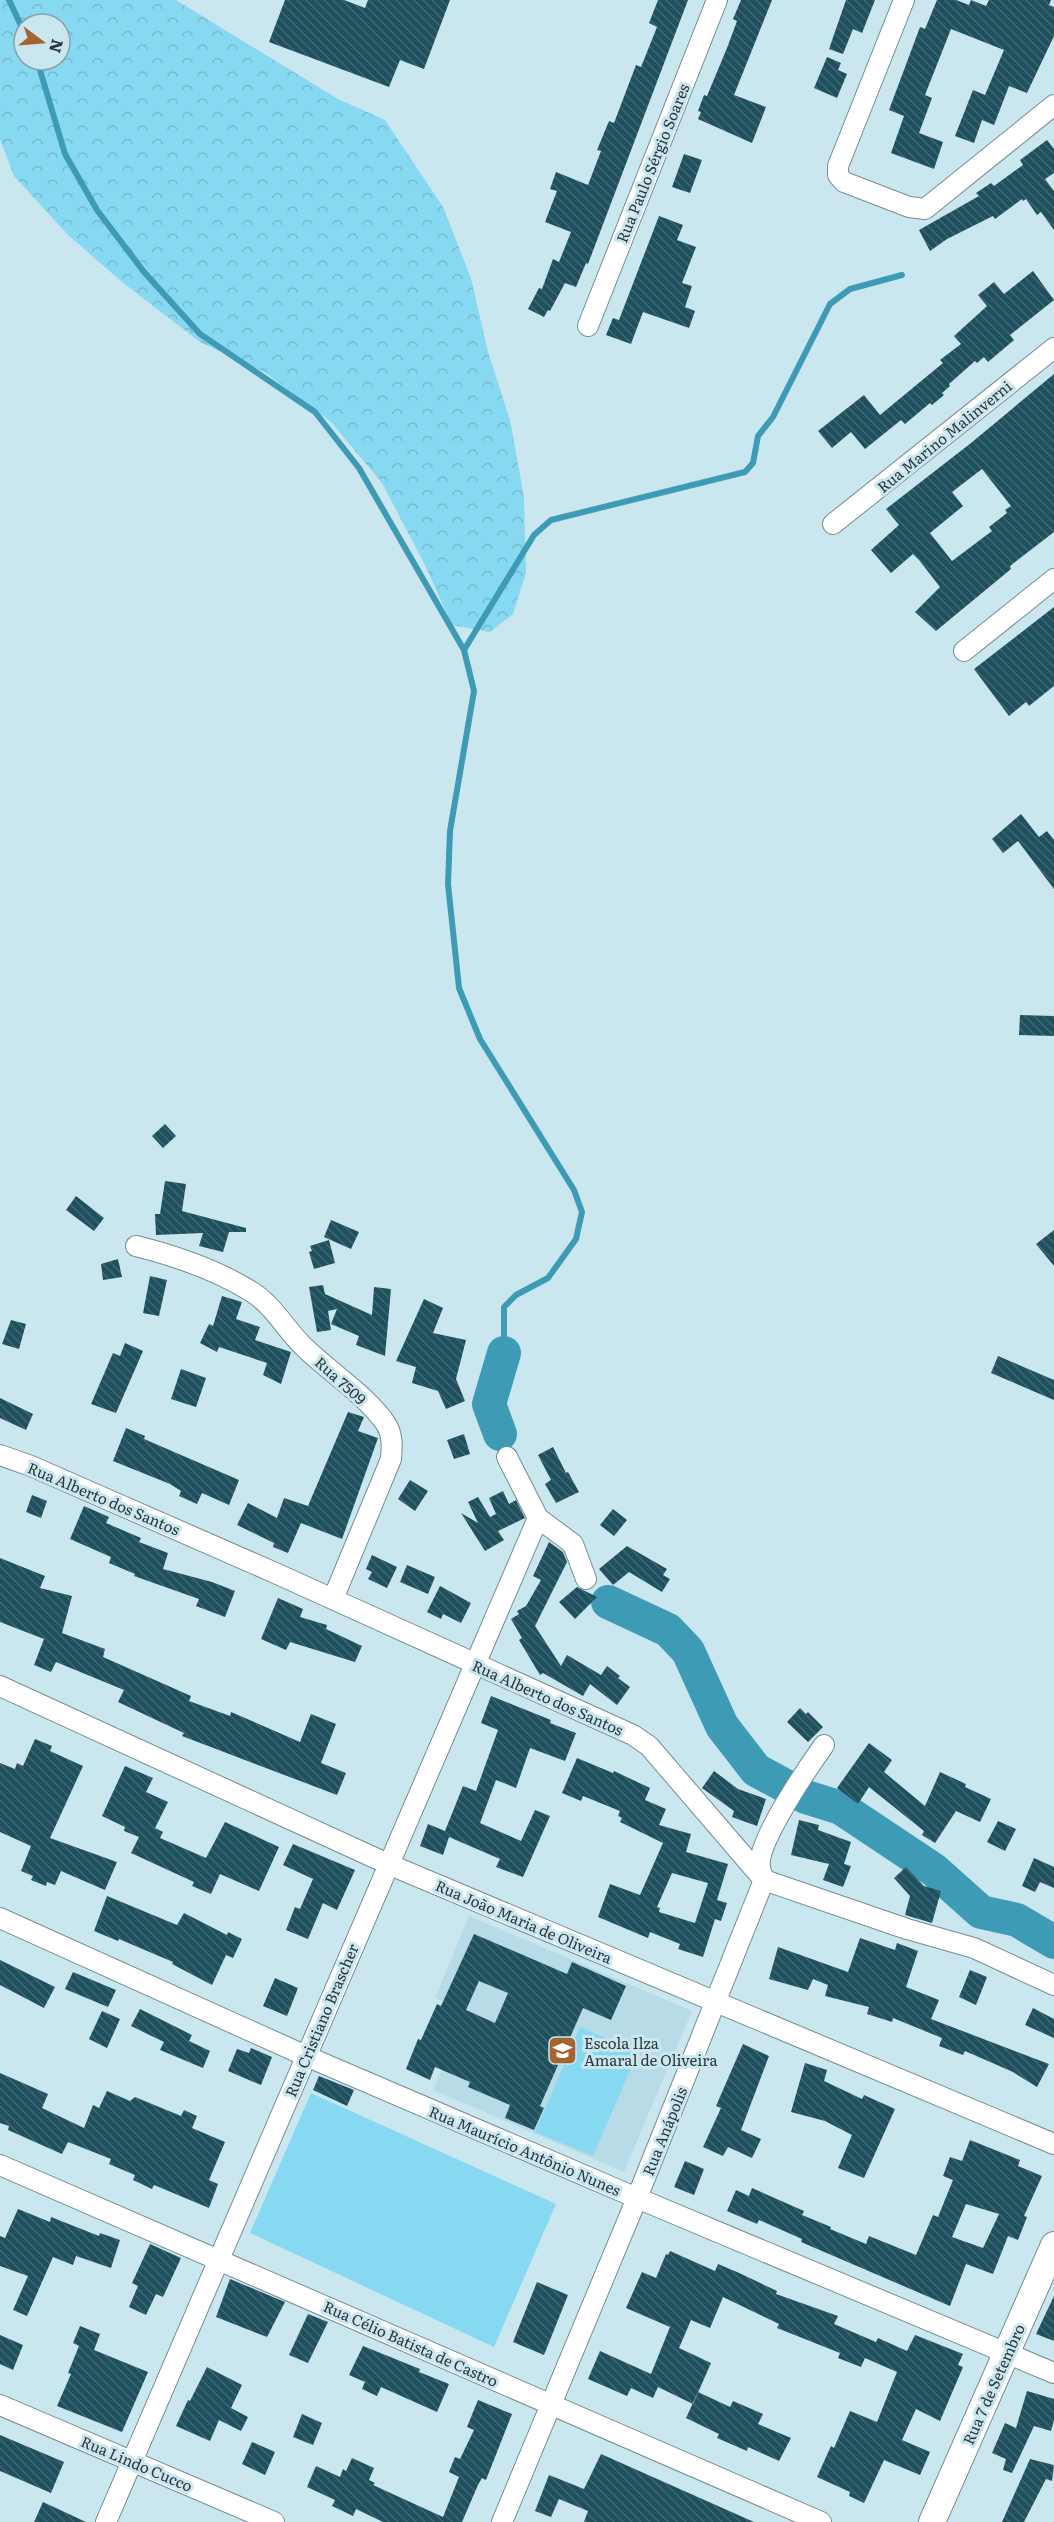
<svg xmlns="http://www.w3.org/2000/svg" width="1054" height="2522" viewBox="0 0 1054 2522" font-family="Literata,serif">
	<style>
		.built { fill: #b7dce8 }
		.forest { fill: url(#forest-crowns); fill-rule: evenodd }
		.pitch { fill: #87d8f1 }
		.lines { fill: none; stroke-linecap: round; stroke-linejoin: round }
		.stream { stroke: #3e9bb5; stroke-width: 6 }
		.river { stroke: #3e9bb5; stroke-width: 34 }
		.building { fill: url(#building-back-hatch); fill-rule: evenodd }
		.minor-casing { stroke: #738d96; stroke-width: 22 }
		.tertiary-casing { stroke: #738d96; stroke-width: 28 }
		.minor { stroke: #fff; stroke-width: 20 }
		.tertiary { stroke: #fff; stroke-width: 26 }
		.labels { text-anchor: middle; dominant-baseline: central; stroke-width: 6; stroke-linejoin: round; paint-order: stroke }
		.street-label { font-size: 15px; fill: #2c373b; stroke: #cae7f0 }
		.poi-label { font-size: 15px; fill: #2c373b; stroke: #cae7f0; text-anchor: start }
	</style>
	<defs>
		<pattern id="forest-crowns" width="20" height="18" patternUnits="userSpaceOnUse" patternTransform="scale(1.5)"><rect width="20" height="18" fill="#87d8f1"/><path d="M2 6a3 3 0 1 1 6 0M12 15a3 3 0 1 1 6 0" fill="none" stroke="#75bad0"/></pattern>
		<pattern id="building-back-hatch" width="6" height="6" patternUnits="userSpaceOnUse" patternTransform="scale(1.5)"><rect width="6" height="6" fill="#1f505e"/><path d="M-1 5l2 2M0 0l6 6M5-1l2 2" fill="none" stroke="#3f6772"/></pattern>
	</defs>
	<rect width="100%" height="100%" fill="#cae7f0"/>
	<path class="built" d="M469,1916L692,2011L624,2172L433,2090L467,2012L435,1998Z"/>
	<path class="forest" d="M0,0H176L338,99L385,120L443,207L471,278L488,352L510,420L524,497L526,573L513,614L490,632L452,625L425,565L382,483L331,422L266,373L200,342L122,282L67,234L14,176L0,139ZM24,24H60V60H24Z"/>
	<path class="pitch" d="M580,2027L638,2052L593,2156L535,2132Z
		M311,2093L556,2204L494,2347L250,2233Z"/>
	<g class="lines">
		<path class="stream" d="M9,0L24,32
			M37,60L65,154L97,210L144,272L200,334L315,412L359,468L464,650L474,691L450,831L448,884L459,988L480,1039L574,1190L582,1212L576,1239L548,1278L516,1295L504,1307V1353
			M464,650L534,535L551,520L745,472L753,463L758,436L773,417L830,304L850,289L902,275"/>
		<path class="river" d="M500,1434L489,1404L504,1353
			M608,1602L668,1630L688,1651L722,1726L756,1770L806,1797L841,1808L934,1870L981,1912L1017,1920L1054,1942"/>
	</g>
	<path class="building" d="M285,0H344L365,8L368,0H450L424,69L400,60L389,87L269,42Z
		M658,0H688L588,264L586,263L576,287L565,283L550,311L548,310L544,317L528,309L539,288L542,289L553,259L559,262L571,232L545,222L557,191L550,189L556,172L588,185L601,151L597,150L609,121L614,123L636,65L641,67L657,27L649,23Z
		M741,0H772L734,95L766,107L752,143L698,119L701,112L698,111L704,95L707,96L727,48L737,21L733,19Z
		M846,0H875L862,33L853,29L843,54L829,49Z
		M937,0H956L969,5L971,0L986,6L989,0H1051L1049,5L1054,7V36L1027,93L1009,86L994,125L982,120L974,143L955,136L973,90L985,95L1004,50L951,29L925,95L932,98L919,133L943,142L934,169L891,153L904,116L889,110L920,27L925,29Z
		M827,57L841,63L838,70L847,74L837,98L814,88Z
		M1047,140L1054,149V173L1045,179L1054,191V230L1041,212L1037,215L1026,199L1023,201L1022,199L995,219L993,216L947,239L930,251L919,230L979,196L976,193L991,183L994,186L1023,165L1020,160Z
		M684,154L702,160L690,193L672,187Z
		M659,216L683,225L677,240L696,247L682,283L692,286L685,307L695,311L689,328L643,312L631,344L606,335L613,318L619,320Z
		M1033,271L1054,300L1010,335L1014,340L988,362L984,357L977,363L975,361L949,384L950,386L942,393L944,395L932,405L930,403L905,424L901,420L865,449L851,432L832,448L818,431L864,395L880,415L943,363L940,360L961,344L954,336L987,306L978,295L994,282L1004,294Z
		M1054,374V532L1010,566L1011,569L936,631L915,612L940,587L919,560L913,554L891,573L871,550L899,525L886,509L971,443ZM982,469L1011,506L1005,510L1007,513L989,527L992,531L952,561L930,533L963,506L952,492Z
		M1054,607V686L1029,706L1026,702L1009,716L974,669Z
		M1021,814L1039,837L1047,831L1054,840V889L1018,841L1003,853L992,839Z
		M1020,1015L1054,1016V1036L1019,1035Z
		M165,1124L176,1136L163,1148L152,1136Z
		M165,1181L186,1184L182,1211L246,1228V1232H229L223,1252L199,1246L203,1233L156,1235L155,1214H160Z
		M76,1196L104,1218L94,1231L66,1210Z
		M331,1220L359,1232L351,1249L324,1237Z
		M1054,1230V1266L1036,1244Z
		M329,1240L335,1263L314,1269L309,1252L312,1251L310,1246Z
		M118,1259L122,1277L103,1280L101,1264Z
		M150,1276L167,1280L159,1316L143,1313Z
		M323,1285L325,1294L372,1315L374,1287L391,1289L385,1356L356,1345L359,1336L331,1324L337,1309L328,1311L331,1330L317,1332L309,1287Z
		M222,1296L242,1302L236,1319L260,1327L255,1340L291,1352L281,1384L263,1375L267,1363L219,1347L217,1352L200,1343L209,1324L213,1326Z
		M424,1299L443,1308L433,1333L466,1340L456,1379L465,1401L446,1409L438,1391L412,1383L416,1367L396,1361Z
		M11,1320L26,1324L19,1349L2,1344Z
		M125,1343L143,1351L116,1413L91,1404L113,1353L120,1356Z
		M998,1356L1054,1380V1400L991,1373Z
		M181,1369L206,1378L196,1407L171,1399Z
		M0,1398L33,1414L26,1430L0,1418Z
		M348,1412L364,1417L358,1431L378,1438L342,1539L301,1523L288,1553L273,1547L274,1543L237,1525L248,1503L277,1518L284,1498L308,1506Z
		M126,1428L145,1436L144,1439L239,1480L229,1505L202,1493L197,1504L179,1496L181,1491L170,1484L113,1461Z
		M464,1434L470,1454L454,1459L447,1440Z
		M553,1447L566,1473L568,1472L579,1492L556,1503L545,1484L551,1480L538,1455Z
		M410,1480L428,1491L415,1511L398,1499Z
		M503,1491L509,1504L516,1500L525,1518L498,1531L504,1540L485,1551L461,1513L478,1523L468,1502L478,1497L490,1517L496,1514L489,1498Z
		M32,1495L47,1501L41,1518L26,1512Z
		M84,1506L109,1517L106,1523L141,1538L139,1542L168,1553L163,1569L212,1582L235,1591L225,1617L196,1606L199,1599L134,1576L135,1574L109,1563L111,1557L70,1539Z
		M613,1509L627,1520L614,1536L600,1525Z
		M549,1542L563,1552L567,1562L535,1626L561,1666L567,1655L601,1675L607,1666L620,1676L618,1678L630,1687L617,1705L590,1684L583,1696L543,1673L540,1675L519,1640L522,1638L511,1619L519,1614L517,1611L526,1606L541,1580L533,1576Z
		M627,1546L667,1569L663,1575L670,1579L662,1592L629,1572L613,1585L599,1569Z
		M372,1555L397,1567L387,1588L368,1579L372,1572L366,1569Z
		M0,1558L45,1576L40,1588L72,1596L62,1633L105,1649L103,1657L191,1696L189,1701L230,1716L231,1712L300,1742L311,1714L336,1724L321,1763L346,1773L337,1795L182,1736L184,1733L118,1702L124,1690L56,1662L51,1672L34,1665L44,1639L0,1622Z
		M407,1565L435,1577L428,1594L400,1582Z
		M440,1586L471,1603L461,1623L443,1614L441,1619L427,1612Z
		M577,1587L597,1597L575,1619L559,1602Z
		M278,1598L303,1609L300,1617L327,1625L326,1629L362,1646L355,1662L290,1642L286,1650L261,1639Z
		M491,1696L551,1720L550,1723L576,1733L565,1761L530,1748L516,1788L496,1780L480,1823L521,1841L535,1810L550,1816L523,1877L496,1867L500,1859L449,1837L443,1855L420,1846L428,1824L445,1831L463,1786L476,1791L498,1730L481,1723Z
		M800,1708L806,1714L808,1712L823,1727L808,1742L787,1722Z
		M35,1739L52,1746L50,1751L83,1766L50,1838L117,1862L105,1890L61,1871L55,1885L47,1882L46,1886L31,1880L33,1876L21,1871L31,1846L0,1832V1763L15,1769L17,1763L23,1766Z
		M869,1743L892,1760L884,1772L925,1806L940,1772L966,1784L965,1787L991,1799L980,1822L956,1811L935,1843L922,1835L924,1831L869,1787L858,1804L837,1788Z
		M577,1758L613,1773L614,1771L650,1788L645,1800L666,1809L659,1825L691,1834L686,1852L728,1864L717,1900L727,1903L721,1921L715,1919L703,1957L678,1949L680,1944L650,1932L648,1938L598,1917L610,1884L640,1895L663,1843L620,1822L622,1818L618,1816L620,1811L583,1796L581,1801L562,1793ZM672,1873L708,1883L695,1923L659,1912L660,1908L657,1907Z
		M125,1766L153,1778L146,1792L168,1802L155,1828L163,1832L160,1838L206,1858L225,1822L279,1847L259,1891L220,1874L211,1894L192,1886L194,1882L131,1853L139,1837L124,1831L125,1827L102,1816Z
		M714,1771L738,1789L766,1799L757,1826L732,1817L734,1811L702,1788Z
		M799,1820L819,1825L818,1830L851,1842L844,1864L851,1866L843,1887L823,1880L829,1864L791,1855Z
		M998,1821L1016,1829L1005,1851L987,1842Z
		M293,1844L355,1870L337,1910L323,1903L308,1939L286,1930L295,1907L300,1909L313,1879L283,1865Z
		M1034,1858L1054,1867V1888L1040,1882L1035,1892L1022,1886Z
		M906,1867L924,1886L941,1891L932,1923L905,1915L910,1896L894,1878Z
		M107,1896L177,1925L184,1913L227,1935L228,1932L242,1939L233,1958L226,1955L212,1985L172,1964L173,1962L119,1939L118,1941L94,1931Z
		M474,1934L567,1974L572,1962L626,1986L611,2020L583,2008L540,2106L544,2108L534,2130L505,2118L510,2105L468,2087L470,2082L435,2067L430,2080L406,2069L418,2039L421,2040L437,2004L441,2006ZM479,1981L508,1993L495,2023L466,2010Z
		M860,1938L895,1950L897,1943L918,1951L906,1987L939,2000L931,2019L1049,2064L1037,2087L1013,2072L965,2051L963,2055L939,2046L942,2038L893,2018L892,2022L867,2014L869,2007L825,1996L828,1985L813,1979L808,1990L769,1979L778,1947L848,1972Z
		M0,1960L55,1987L44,2008L0,1985Z
		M970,1970L987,1977L976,2005L959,1997Z
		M73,1972L116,1990L108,2007L65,1989Z
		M275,1978L298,1988L287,2016L263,2006Z
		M1033,2008L1054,2019V2038L1025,2025Z
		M140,2009L192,2035L189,2041L210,2051L203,2068L160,2050L164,2042L131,2026Z
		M102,2011L120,2019L107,2048L89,2039Z
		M743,2044L769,2056L741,2130L761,2139L752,2158L728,2147L723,2156L703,2147L721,2108L716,2106Z
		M251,2048L272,2057L261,2085L228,2071L237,2049L249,2053Z
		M805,2063L827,2070L824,2081L862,2099L864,2095L895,2109L864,2178L838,2168L852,2135L825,2121L791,2112Z
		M0,2073L48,2094L42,2108L84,2128L93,2105L99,2108L107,2091L130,2101L135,2097L181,2116L184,2110L197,2116L192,2128L225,2142L209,2180L218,2184L209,2208L154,2185L152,2189L133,2180L135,2175L109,2164L111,2159L68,2142L62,2154L8,2130L9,2126L0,2123Z
		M319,2076L354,2090L347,2106L313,2090Z
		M970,2140L1020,2160L1018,2166L1042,2176L1024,2216L1027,2217L1018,2240L1008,2236L993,2274L966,2264L950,2306L801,2242L802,2239L759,2220L757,2224L727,2211L736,2190L749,2196L752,2188L804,2211L802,2215L831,2227L830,2229L866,2244L869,2236L916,2255L933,2215L938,2217L953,2180L943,2176L950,2157L962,2161ZM966,2204L999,2214L983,2248L952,2237Z
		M685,2161L704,2169L694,2195L674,2187Z
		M18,2209L50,2222L51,2217L99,2236L100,2233L120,2240L111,2268L76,2256L73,2265L53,2257L27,2316L13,2310L28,2276L0,2266V2236L5,2238Z
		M150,2244L181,2258L163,2297L156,2294L146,2315L129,2307L138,2286L132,2283Z
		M670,2251L715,2271L718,2264L737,2272L777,2291L776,2294L838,2316L834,2324L876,2342L878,2338L907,2351L915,2335L963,2354L958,2365L963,2367L940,2421L916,2409L902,2440L930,2452L920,2475L884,2460L864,2503L849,2496L850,2492L817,2477L831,2446L834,2448L850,2411L877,2422L897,2372L865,2358L861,2367L838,2358L840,2353L777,2328L779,2324L723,2297L710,2328L691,2320L679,2348L711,2363L693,2404L658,2387L653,2398L631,2388L627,2396L588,2379L600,2351L651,2374L670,2327L626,2308L642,2272L656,2278L666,2254L668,2255Z
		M230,2279L285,2302L267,2337L216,2317Z
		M537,2282L568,2295L544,2355L513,2342Z
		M1054,2296V2341L1036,2334Z
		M308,2314L328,2322L308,2363L289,2355Z
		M80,2326L100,2334L94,2350L148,2372L122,2432L57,2406L71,2374L68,2373L79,2346L73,2343Z
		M0,2335L23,2345L13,2370L0,2364Z
		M363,2346L420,2369L419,2372L449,2384L437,2412L381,2387L377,2396L362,2389L365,2382L349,2375Z
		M207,2367L242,2385L231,2408L248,2417L241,2431L219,2420L210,2441L176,2426L188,2400L190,2401Z
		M1027,2391L1054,2399V2420L1051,2431L1034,2426L1012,2473L1003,2470L1006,2459L992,2453L1005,2423L1016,2428Z
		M698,2392L730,2407L733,2401L763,2414L758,2424L791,2438L779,2461L748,2447L747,2451L717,2438L719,2434L686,2418Z
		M478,2400L512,2414L486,2480L482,2478L478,2485L462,2522H383L356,2509L353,2516L332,2506L335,2500L307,2487L316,2466L340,2477L343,2469L346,2471L352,2458L374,2468L369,2480L375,2483L373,2485L443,2517L459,2477L449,2472L455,2457L460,2459L474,2430L467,2427Z
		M302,2414L322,2423L313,2445L293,2437Z
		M0,2435L64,2462L51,2493L0,2471Z
		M252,2442L275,2452L265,2475L242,2464Z
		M601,2454L754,2522H584L588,2511L559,2499L551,2517L535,2511L549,2475L584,2489Z
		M1030,2459L1054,2465L1052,2481L1046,2479L1024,2522H1002Z
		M43,2502L86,2522H34Z"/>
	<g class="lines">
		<defs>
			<path id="minor" d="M904,0L838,166V175L844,182L909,207L925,209L1054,105
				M588,326L717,0
				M833,524L1054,348
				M964,651L1054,579
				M136,1246C176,1256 217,1270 252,1292C274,1306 286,1330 305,1348C330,1372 367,1396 386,1424C393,1435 392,1447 391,1459L333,1599
				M0,1455L31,1466L273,1572L633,1735L649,1746L764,1880L907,1929L974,1948L1054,1985
				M507,1457L538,1518L573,1544L586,1579
				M0,1686L388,1864L1054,2144
				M0,1918L306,2056L637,2198L1054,2373
				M0,2165L821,2522
				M0,2405L274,2522
				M106,2522L538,1518
				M502,2522L637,2198L764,1880C763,1876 760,1871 760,1867C756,1843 809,1766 824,1745"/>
			<path id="tertiary" d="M932,2522L1054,2245"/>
		</defs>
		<use href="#minor" class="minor-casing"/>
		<use href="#tertiary" class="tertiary-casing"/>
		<use href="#minor" class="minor"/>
		<use href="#tertiary" class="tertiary"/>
	</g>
	<defs>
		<symbol id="school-square" viewBox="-11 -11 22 22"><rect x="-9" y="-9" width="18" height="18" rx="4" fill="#a5642f" stroke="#cae7f0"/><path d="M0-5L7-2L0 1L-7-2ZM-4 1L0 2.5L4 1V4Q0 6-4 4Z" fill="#fff"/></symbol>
	</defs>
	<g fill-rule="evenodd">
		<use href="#school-square" x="546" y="2034" width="33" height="33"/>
	</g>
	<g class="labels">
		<g class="street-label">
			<text transform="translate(652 163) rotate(-68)">Rua Paulo Sérgio Soares</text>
			<text transform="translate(944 436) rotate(-39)">Rua Marino Malinverni</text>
			<text transform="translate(341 1380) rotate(42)">Rua 7509</text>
			<text transform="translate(104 1498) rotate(23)">Rua Alberto dos Santos</text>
			<text transform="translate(548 1697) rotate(24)">Rua Alberto dos Santos</text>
			<text transform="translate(524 1921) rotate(23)">Rua João Maria de Oliveira</text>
			<text transform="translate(321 2020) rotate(-67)">Rua Cristiano Brascher</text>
			<text transform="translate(664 2131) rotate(-68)">Rua Anápolis</text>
			<text transform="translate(525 2150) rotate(23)">Rua Maurício Antônio Nunes</text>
			<text transform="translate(411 2343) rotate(24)">Rua Célio Batista de Castro</text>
			<text transform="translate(993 2384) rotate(-66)">Rua 7 de Setembro</text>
			<text transform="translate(137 2463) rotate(23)">Rua Lindo Cucco</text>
		</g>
		<g class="poi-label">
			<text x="584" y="2042">Escola Ilza<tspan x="584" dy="17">Amaral de Oliveira</tspan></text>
		</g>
	</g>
	<g transform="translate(42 42) rotate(106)"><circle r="28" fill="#cae7f0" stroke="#8ba1a8" stroke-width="1.5"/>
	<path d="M0-4.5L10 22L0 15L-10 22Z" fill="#a5642f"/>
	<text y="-9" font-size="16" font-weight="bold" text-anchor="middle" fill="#2c373b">N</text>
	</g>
</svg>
